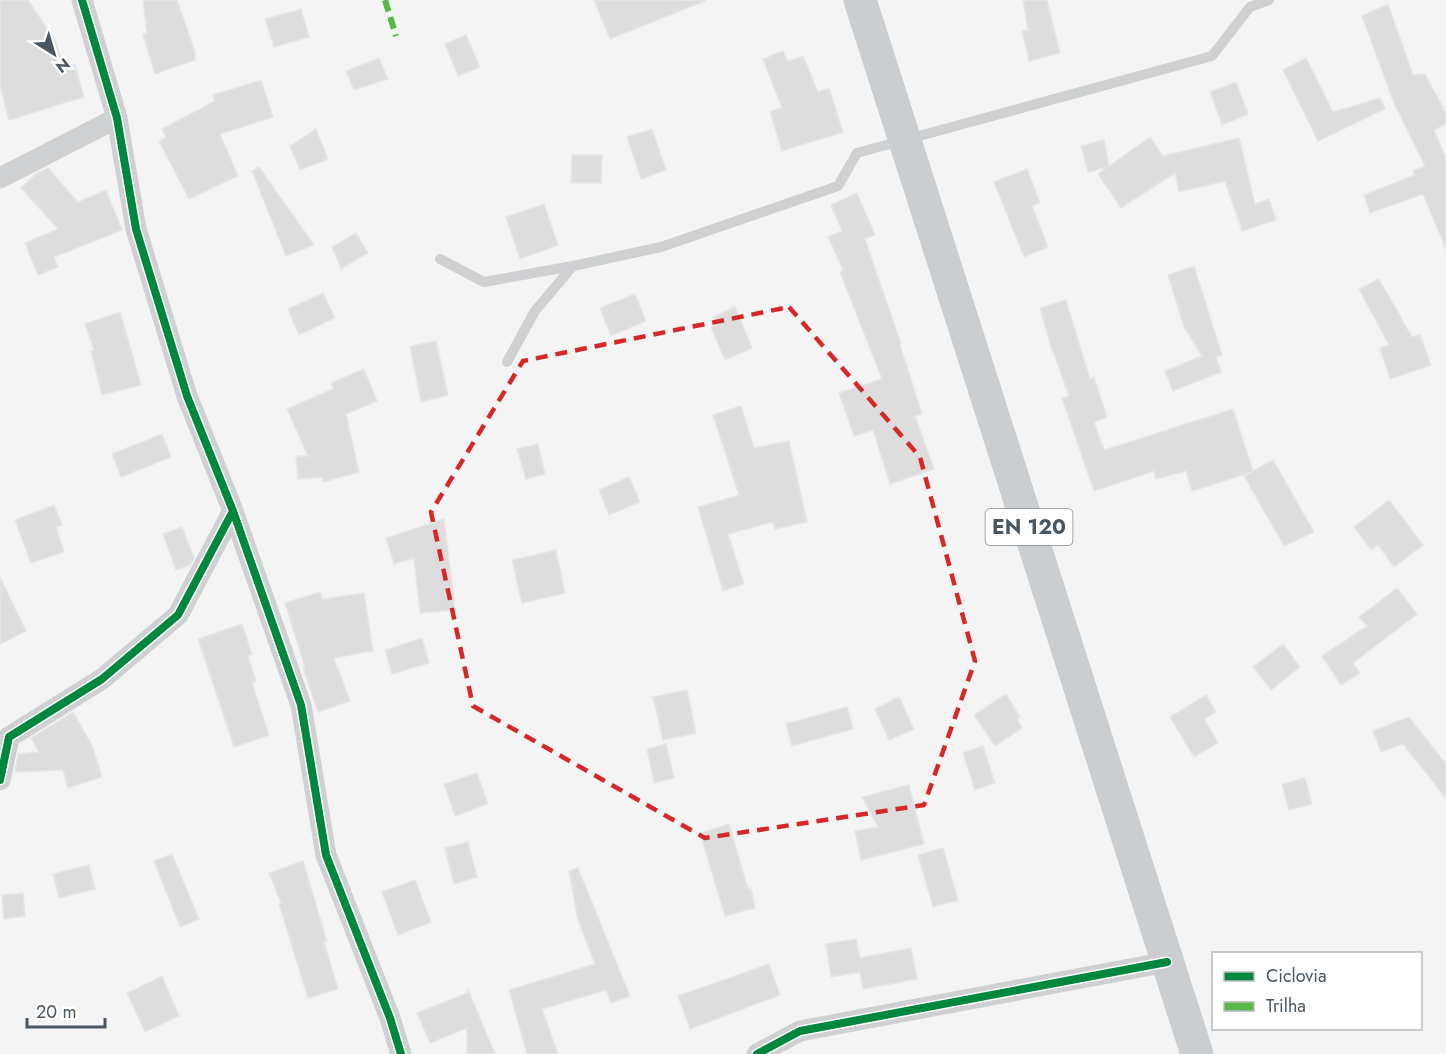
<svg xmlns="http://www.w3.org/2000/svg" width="1446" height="1054" viewBox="0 0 1446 1054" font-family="Jost,sans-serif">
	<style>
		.building { fill: #ddddde; stroke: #e5e6e7; stroke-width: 1.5 }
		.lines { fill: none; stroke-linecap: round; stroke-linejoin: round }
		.service { stroke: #ced0d2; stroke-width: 10 }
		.minor { stroke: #ced0d2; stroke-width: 21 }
		.primary { stroke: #caced1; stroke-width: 33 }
		.quiet { stroke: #58b947; stroke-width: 6; stroke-dasharray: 12 6; stroke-linecap: butt }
		.cycleway-casing { stroke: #fff; stroke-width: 11 }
		.cycleway { stroke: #00873e; stroke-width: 8 }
		.marked { fill: none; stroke: #d62828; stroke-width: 4.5; stroke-dasharray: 12 8; stroke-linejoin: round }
		.labels { text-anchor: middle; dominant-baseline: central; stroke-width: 5; stroke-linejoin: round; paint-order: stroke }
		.shield { fill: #fff; stroke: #808990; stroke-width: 1.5 }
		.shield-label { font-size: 21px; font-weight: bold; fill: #4a5661 }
	</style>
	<rect width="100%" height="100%" fill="#f4f4f4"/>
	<path class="building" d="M0,0H28L55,40L64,68L75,65L84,97L9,120L0,86Z
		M143,0H177L195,52V60L155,74L143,34L147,33Z
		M594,0H705V1L610,39Z
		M1023,0H1047L1060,53L1029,61L1022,31L1028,30Z
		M1388,4L1413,75L1425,74L1446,113V124L1434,130L1446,158V249L1423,194L1370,213L1364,195L1415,175L1413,171L1425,166L1394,103L1362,16Z
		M301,9L309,37L274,47L265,19Z
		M466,35L480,67L458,76L445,44Z
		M783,51L788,61L803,56L818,92L829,88L843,132L782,151L770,111L782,108L763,59Z
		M379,58L388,79L354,90L346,71Z
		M1306,58L1333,112L1380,98L1385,109L1318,141L1283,70Z
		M261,80L273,117L220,134L238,176L189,199L159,141L166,137L162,129L215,101L213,95Z
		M1236,82L1248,114L1222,125L1210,92Z
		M316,129L328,159L300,170L290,146Z
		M652,129L666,170L641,179L627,137Z
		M1150,137L1163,156L1239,138L1255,204L1269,199L1276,220L1242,231L1225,181L1179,192L1175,173L1121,208L1098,174L1107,167L1088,172L1081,146L1104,140L1109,166Z
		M572,155H602L601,183H571Z
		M259,167L314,245L286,256L252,171Z
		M48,168L78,202L106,190L122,230L54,257L58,267L38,275L25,243L58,229L21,188L36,174Z
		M1027,169L1040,203L1032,206L1048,247L1024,257L994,182Z
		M857,193L875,235L865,239L901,344L900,345L922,414L915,416L934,469L890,484L873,430L854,436L839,393L882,379L840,272L843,270L828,237L842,231L831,205Z
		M544,204L558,245L520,259L506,217Z
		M356,233L368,253L341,269L332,247Z
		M1194,266L1222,355L1216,357L1221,372L1173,391L1165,371L1202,356L1184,327L1168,275Z
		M1379,279L1412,337L1420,335L1431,365L1390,379L1380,348L1389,345L1359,289Z
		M323,293L335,318L299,335L288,309Z
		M635,294L646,321L611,336L600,308Z
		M1066,300L1090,379L1094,377L1107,417L1094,422L1104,450L1233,409L1253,471L1273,460L1314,532L1284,546L1244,476L1252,472L1192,491L1186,471L1156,479L1154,471L1094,491L1062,398L1069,396L1053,351H1052L1040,308Z
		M735,307L752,348L725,360L711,327L717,324L713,317Z
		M120,312L141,385L102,395L91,351L94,350L85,324Z
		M436,341L448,395L421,402L410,346Z
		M364,369L377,401L346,414L359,472L323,482L322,477L298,479L296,456H308L287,409L333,389L331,383Z
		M741,406L754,448L789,441L807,522L775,529L773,522L728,534L744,584L723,591L698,507L739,495L713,415Z
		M162,434L171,457L121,477L112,454Z
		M538,444L545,474L526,479L517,449Z
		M629,477L640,502L609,515L599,490Z
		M1389,500L1423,545L1394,567L1378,545L1371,550L1354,527Z
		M54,505L62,525L56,527L64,552L31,563L15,520Z
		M444,519L455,610L420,613L414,558L394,564L386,538Z
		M182,527L194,558L190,565L176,570L163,534Z
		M556,550L565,593L522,603L512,560Z
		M0,577L26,631L0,644Z
		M1397,588L1417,614L1353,663L1360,673L1341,685L1322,656L1367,626L1359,617Z
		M320,592L323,599L364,593L373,651L334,658L350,701L318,712L303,668L305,667L285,603Z
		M242,624L252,654L248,656L256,681L252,683L269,735L234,747L198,639Z
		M422,638L429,663L392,674L385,650Z
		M1283,644L1300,667L1271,690L1253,667Z
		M687,690L696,733L663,740L653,697Z
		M1006,694L1020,717L1017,720L1022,728L995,746L974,715Z
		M1206,695L1216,712L1204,719L1218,743L1194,757L1170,717Z
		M899,697L914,729L889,740L875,709Z
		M847,707L853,729L792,746L786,724Z
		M73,712L92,745L102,777L68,788L63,770L15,772L18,754L39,752L31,738Z
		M1409,717L1446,764V798L1403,744L1381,752L1373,731Z
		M666,744L674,778L654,783L647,749Z
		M983,746L995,783L975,790L963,753Z
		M477,773L488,804L455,816L444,784Z
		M1305,778L1312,804L1289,810L1282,784Z
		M909,785L924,844L861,860L855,831L878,827L862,797Z
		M729,824L748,889L751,888L755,908L725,916L700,833Z
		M468,842L477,877L454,884L445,848Z
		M943,848L958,900L933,907L918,855Z
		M172,854L199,919L180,927L154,861Z
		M303,861L327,941L324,942L338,989L308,998L279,904L281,903L269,873Z
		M89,865L95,889L59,898L53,874Z
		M578,868L630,996L611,1003L606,990L542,1009L558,1054H527L509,990L595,964L578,920L569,871Z
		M415,880L431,922L398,935L382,892Z
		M23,893L25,916L4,919L2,895Z
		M856,939L860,958L911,948L917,979L863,989L860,972L831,977L826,944Z
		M769,964L780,995L690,1029L678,996Z
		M162,976L179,1016L145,1032L127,993Z
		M467,988L469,992L495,1054H467V1028L430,1043L417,1013L467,993Z"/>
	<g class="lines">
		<path class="service" d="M440,259L484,282L573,266L661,247L838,186L857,153L1212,56L1250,7L1269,0
			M507,362L535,311L573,266"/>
		<path class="minor" d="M82,0L117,118L136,229L187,396L233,511L301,705L326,855L390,1018L401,1054
			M0,178L117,118
			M0,780L9,737L102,679L178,615L233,511
			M757,1054L800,1031L1167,962"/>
		<path class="primary" d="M860,0L1197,1054"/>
		<path class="quiet" d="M385,0L396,36"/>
		<defs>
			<path id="cycleway" d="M82,0L117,118L136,229L187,396L233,511L301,705L326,855L390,1018L401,1054
				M0,780L9,737L102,679L178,615L233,511
				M757,1054L800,1031L1167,962"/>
		</defs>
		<use href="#cycleway" class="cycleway-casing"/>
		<use href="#cycleway" class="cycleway"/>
	</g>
	<path class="marked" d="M789,307L920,457L975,661L924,805L705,838L473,706L431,512L523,361Z"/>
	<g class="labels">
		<rect class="shield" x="985.5" y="509" width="87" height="36" rx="4.5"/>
		<g class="shield-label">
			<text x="1029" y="527">EN 120</text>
		</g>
	</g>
	<rect x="1212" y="952" width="210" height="78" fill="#ffffff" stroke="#b7bbc0" stroke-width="1.5"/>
	<rect x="1224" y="972" width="30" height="9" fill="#00873e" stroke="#b7bbc0" stroke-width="1.5"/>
	<text x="1266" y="982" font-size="18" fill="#4a5661">Ciclovia</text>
	<rect x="1224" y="1002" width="30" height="9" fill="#58b947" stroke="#b7bbc0" stroke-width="1.5"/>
	<text x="1266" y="1012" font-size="18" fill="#4a5661">Trilha</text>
	<g transform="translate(54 54) rotate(143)" stroke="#ffffff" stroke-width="4.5" paint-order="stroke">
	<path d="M0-4.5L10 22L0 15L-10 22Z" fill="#4a5661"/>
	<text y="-9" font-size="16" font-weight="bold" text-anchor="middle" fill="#4a5661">N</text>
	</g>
	<path d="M27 1018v9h78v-9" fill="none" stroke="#4a5661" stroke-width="3"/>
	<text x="36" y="1018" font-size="18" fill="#4a5661" stroke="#ffffff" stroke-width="4.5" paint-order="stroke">20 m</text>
</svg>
